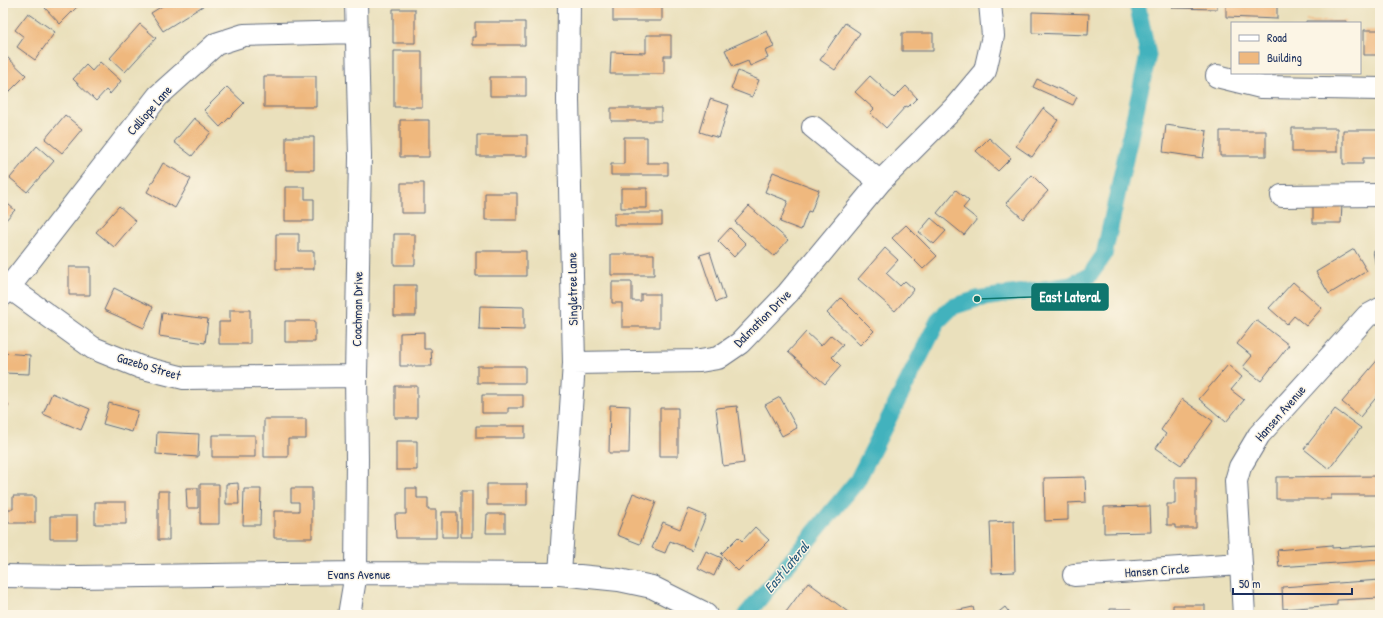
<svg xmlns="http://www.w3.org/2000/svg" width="1383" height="618" viewBox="0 0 1383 618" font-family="'Patrick Hand',sans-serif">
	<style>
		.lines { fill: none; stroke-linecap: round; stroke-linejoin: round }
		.canal { stroke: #43b2bd; stroke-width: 17 }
		.building { fill: #efb87e }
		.minor-casing { stroke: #636d7f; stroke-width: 24 }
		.minor { stroke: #fff; stroke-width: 22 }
		.labels { text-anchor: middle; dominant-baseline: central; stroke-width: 3; stroke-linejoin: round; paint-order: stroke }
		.street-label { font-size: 13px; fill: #1b2f5e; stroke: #fcf5e5 }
		.water-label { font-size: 14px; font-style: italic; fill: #295d7f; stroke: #fcf5e5 }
		.leader { fill: none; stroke: #0f766e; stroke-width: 1.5 }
		.callout-dot { fill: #0f766e; stroke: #fcf5e5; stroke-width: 1.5 }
		.callout { fill: #0f766e; stroke: #0f766e; stroke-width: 1.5 }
		.callout-label { font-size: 14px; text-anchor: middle; font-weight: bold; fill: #fff }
	</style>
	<rect width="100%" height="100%" fill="#fcf5e5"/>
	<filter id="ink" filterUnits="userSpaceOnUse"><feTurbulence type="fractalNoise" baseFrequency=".025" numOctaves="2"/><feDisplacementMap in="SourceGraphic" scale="8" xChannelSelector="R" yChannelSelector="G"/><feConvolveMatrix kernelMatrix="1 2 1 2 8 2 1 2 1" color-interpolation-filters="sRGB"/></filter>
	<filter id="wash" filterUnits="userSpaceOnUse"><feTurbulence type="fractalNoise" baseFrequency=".012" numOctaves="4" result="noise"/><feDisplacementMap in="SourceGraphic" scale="16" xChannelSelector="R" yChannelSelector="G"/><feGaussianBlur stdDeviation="0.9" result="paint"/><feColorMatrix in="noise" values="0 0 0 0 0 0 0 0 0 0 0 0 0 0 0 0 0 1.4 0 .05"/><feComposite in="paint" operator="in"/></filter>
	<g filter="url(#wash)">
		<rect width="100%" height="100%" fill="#eae0bc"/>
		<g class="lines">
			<path class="canal" d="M746,615L857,481L938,321L952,307L977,299L1071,285L1090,275L1104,255L1148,55L1137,3"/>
		</g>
		<g id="blocks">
			<path class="building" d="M50,3H81L60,24L45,8Z
				M167,3H205L206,4L163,31L151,13Z
				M507,3H522V5H507Z
				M613,3H662V21H613Z
				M1172,3H1217V9L1172,8Z
				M1226,3H1277V19L1226,17Z
				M393,9H415V43H393Z
				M1032,12L1089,14L1088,35L1032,33Z
				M28,13L55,32L35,60L17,47L24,37L15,30Z
				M1306,21H1346V23H1306Z
				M475,22H525V45H472V37H475Z
				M845,23L860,33L835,70L820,60Z
				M140,24L156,38L125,72L110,58Z
				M1364,30H1380V55H1364Z
				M767,31L774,47L765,51L768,58L750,66L748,61L733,67L725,50Z
				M902,33H933V51H902Z
				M646,35H671V56H664V74H610L611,52L646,53Z
				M394,51H422V107H394Z
				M7,57L26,75L3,98V62Z
				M100,62L121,81L110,94L106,90L96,101L73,79L86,65L92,71Z
				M738,71L759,80L752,97L731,89Z
				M264,76H316V107H264Z
				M870,76L894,98L906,86L917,98L908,107L906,106L886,128L870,113L874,109L855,92Z
				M490,77H526V96H490Z
				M1037,79L1077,97L1073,105L1033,87Z
				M227,87L244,103L220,127L204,110Z
				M710,99L729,105L719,138L700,132Z
				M611,108H661V121H611Z
				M1043,108L1058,120L1032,157L1016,146Z
				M65,115L82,129L62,153L45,139Z
				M194,118L211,132L192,156L174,142Z
				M400,120H429V157H400Z
				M1166,125L1207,131L1203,158L1163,152Z
				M1292,128H1337V152H1292Z
				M1343,130H1378V158H1363V164H1343Z
				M1220,131H1266V156H1220Z
				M477,135H527V156H477Z
				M286,137H314V170H286Z
				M624,137H647V163H668V175H611V164H624Z
				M989,138L1011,158L998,171L976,151Z
				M37,146L54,161L27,192L10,178Z
				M163,163L191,179L175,208L147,192Z
				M773,172L819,190L811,212L808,211L801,230L780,222L788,201L765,192Z
				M1032,175L1048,191L1023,219L1006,203Z
				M401,183H424V213H401Z
				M285,187H305V199H314V221H285Z
				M621,188H647V208H621Z
				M956,190L969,201L963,208L977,219L964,235L937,213Z
				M485,193H517V220H485Z
				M3,200L15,210L3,223Z
				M1313,204H1342L1341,223H1313Z
				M119,206L136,221L114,247L96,232Z
				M749,206L788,240L774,256L735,222Z
				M614,213H662V225H614Z
				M931,218L946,231L934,244L919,232Z
				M906,225L937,256L923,269L892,238Z
				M730,228L746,244L734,257L718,241Z
				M276,234H299V251H314V269H276Z
				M394,234H415V265H394Z
				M885,248L898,260L886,273L900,286L905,281L914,289L895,311L858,279Z
				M1354,249L1367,271L1329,294L1316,272Z
				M1380,250V273H1377L1373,251Z
				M476,251H526V276H476Z
				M710,252L725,299L716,302L700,255Z
				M611,254H654V275H611Z
				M69,267H90V295H69Z
				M612,282H632V301H641V294H659V327H622V303H612Z
				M1293,282L1322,308L1306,326L1294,316L1287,324L1269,308Z
				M394,285H416V316H394Z
				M114,288L153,307L144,328L104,310Z
				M841,298L874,331L860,345L827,313Z
				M480,306L524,307V330L479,329Z
				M230,310H250V344H219V322H230Z
				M162,313L208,319L205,343L159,336Z
				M1256,320L1289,345L1261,381L1243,367L1252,356L1237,344Z
				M285,321H315V342H285Z
				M424,332V349H431L432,366H400V333Z
				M806,332L821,346L831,335L843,345L832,357L841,366L825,384L788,352Z
				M3,353L30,355L29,374L3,373Z
				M1380,357V393L1360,417L1342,402Z
				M1228,365L1242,377L1231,390L1244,400L1226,422L1199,399Z
				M477,366H525V383H477Z
				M395,386H417V418H395Z
				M52,393L90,409L81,430L43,414Z
				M482,395H523V408H508V413H482Z
				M780,397L797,428L782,436L765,405Z
				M3,399L9,405L3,412Z
				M1182,399L1213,421L1181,465L1156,448L1166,434L1161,430Z
				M109,403L138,411L132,432L103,424Z
				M610,405L630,406L629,453H609Z
				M737,406L744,463L723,466L716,408Z
				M660,408H678V456H660Z
				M1335,409L1361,428L1329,469L1304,449Z
				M264,419H306V439H288V457H264Z
				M476,426H525V438H476Z
				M157,432L199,434L198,457L156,454Z
				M212,435H255V457H212Z
				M396,441H417V470H396Z
				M1380,476V495H1331V499H1276V477Z
				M1085,477L1086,502L1068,503V520L1045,521L1044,478Z
				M1175,477H1196V528H1175V525H1167V504H1175Z
				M238,483L239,504H226V484Z
				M200,484H219V524H200Z
				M487,484H527V505H487Z
				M186,488H198V508H187Z
				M291,488H312V538H274V511H299V502H291Z
				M406,488H417V498H428V510H436V538H396L395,514H406Z
				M244,489H261L260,525H243Z
				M158,491H169V540H158Z
				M461,491H472V537H461Z
				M633,493L656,502L640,544L617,535Z
				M13,496H35V523H8V509H13Z
				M95,502H126V524H95Z
				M1150,506L1151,532L1104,533V507Z
				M689,509L706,516L692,550L670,541L665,553L652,548L663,522L680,529Z
				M442,512H457V537H442Z
				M487,514H505V533H486Z
				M50,516H77V539H50Z
				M1014,521L1015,572L992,573L990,522Z
				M755,527L769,540L738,571L721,554L738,537L742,541Z
				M1332,545V548L1380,545V560L1279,567L1277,550Z
				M706,551L722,558L714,576L698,568Z
				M1380,580V598L1337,600V605L1283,609L1282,587Z
				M808,582L852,615H791L786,612Z
				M1173,605H1205V615H1173Z
				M973,607L975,615H941V614Z
				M1005,607L1011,615H995Z
				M1110,609H1131V615H1110Z"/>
		</g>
	</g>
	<g filter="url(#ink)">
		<use href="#blocks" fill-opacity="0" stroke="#636d7f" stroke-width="1"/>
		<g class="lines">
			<defs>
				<path id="minor" d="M1217,76L1261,87L1380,89
					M813,127L880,182
					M1282,196L1380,195
					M10,288L93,348L140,367L184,378L356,376
					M3,295L158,96L216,44L244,35L356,32
					M574,363L700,361L718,358L740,343L788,293L880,182L954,108L985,71L993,36L990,3
					M560,574L574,363L568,100L569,3
					M1074,575L1241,564
					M3,576L78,577L356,573L560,574L619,580L652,587L702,612L706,615
					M349,615L356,573L357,459L356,376L360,157L356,3
					M1244,615L1236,481L1240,467L1259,435L1367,316L1380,309"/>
			</defs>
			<use href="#minor" class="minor-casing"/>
			<use href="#minor" class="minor"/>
		</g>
	</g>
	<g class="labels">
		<g class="street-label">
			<text transform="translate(149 110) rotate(-49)">Calliope Lane</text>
			<text transform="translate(572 289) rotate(-91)">Singletree Lane</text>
			<text transform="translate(357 309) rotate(-89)">Coachman Drive</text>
			<text transform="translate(762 318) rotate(-45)">Dalmation Drive</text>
			<text transform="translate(149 366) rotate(17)">Gazebo Street</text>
			<text transform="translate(1280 413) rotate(-49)">Hansen Avenue</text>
			<text transform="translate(1157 570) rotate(-4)">Hansen Circle</text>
			<text x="359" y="574">Evans Avenue</text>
		</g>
		<g class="water-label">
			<text transform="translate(786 567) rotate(-50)">East Lateral</text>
		</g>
	</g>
	<path class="leader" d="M977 299L1032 297"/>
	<circle class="callout-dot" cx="977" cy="299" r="4"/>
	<rect class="callout" x="1032" y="284" width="76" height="26" rx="4"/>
	<g class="callout-label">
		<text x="1070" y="302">East Lateral</text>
	</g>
	<rect width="1383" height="618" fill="none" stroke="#fcf5e5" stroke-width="16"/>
	<rect x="1231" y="22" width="130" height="52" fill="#fcf5e5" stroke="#a2a6af"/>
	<rect x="1239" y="35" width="20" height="6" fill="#ffffff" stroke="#a2a6af"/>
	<text x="1267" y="42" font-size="12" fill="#1b2f5e">Road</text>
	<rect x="1239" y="52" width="20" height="12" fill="#efb87e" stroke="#a2a6af"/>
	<text x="1267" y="62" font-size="12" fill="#1b2f5e">Building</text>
	<path d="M1233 588v6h119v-6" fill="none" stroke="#1b2f5e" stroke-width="2"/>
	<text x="1239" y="588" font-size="12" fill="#1b2f5e" stroke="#fcf5e5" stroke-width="3" paint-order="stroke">50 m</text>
</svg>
